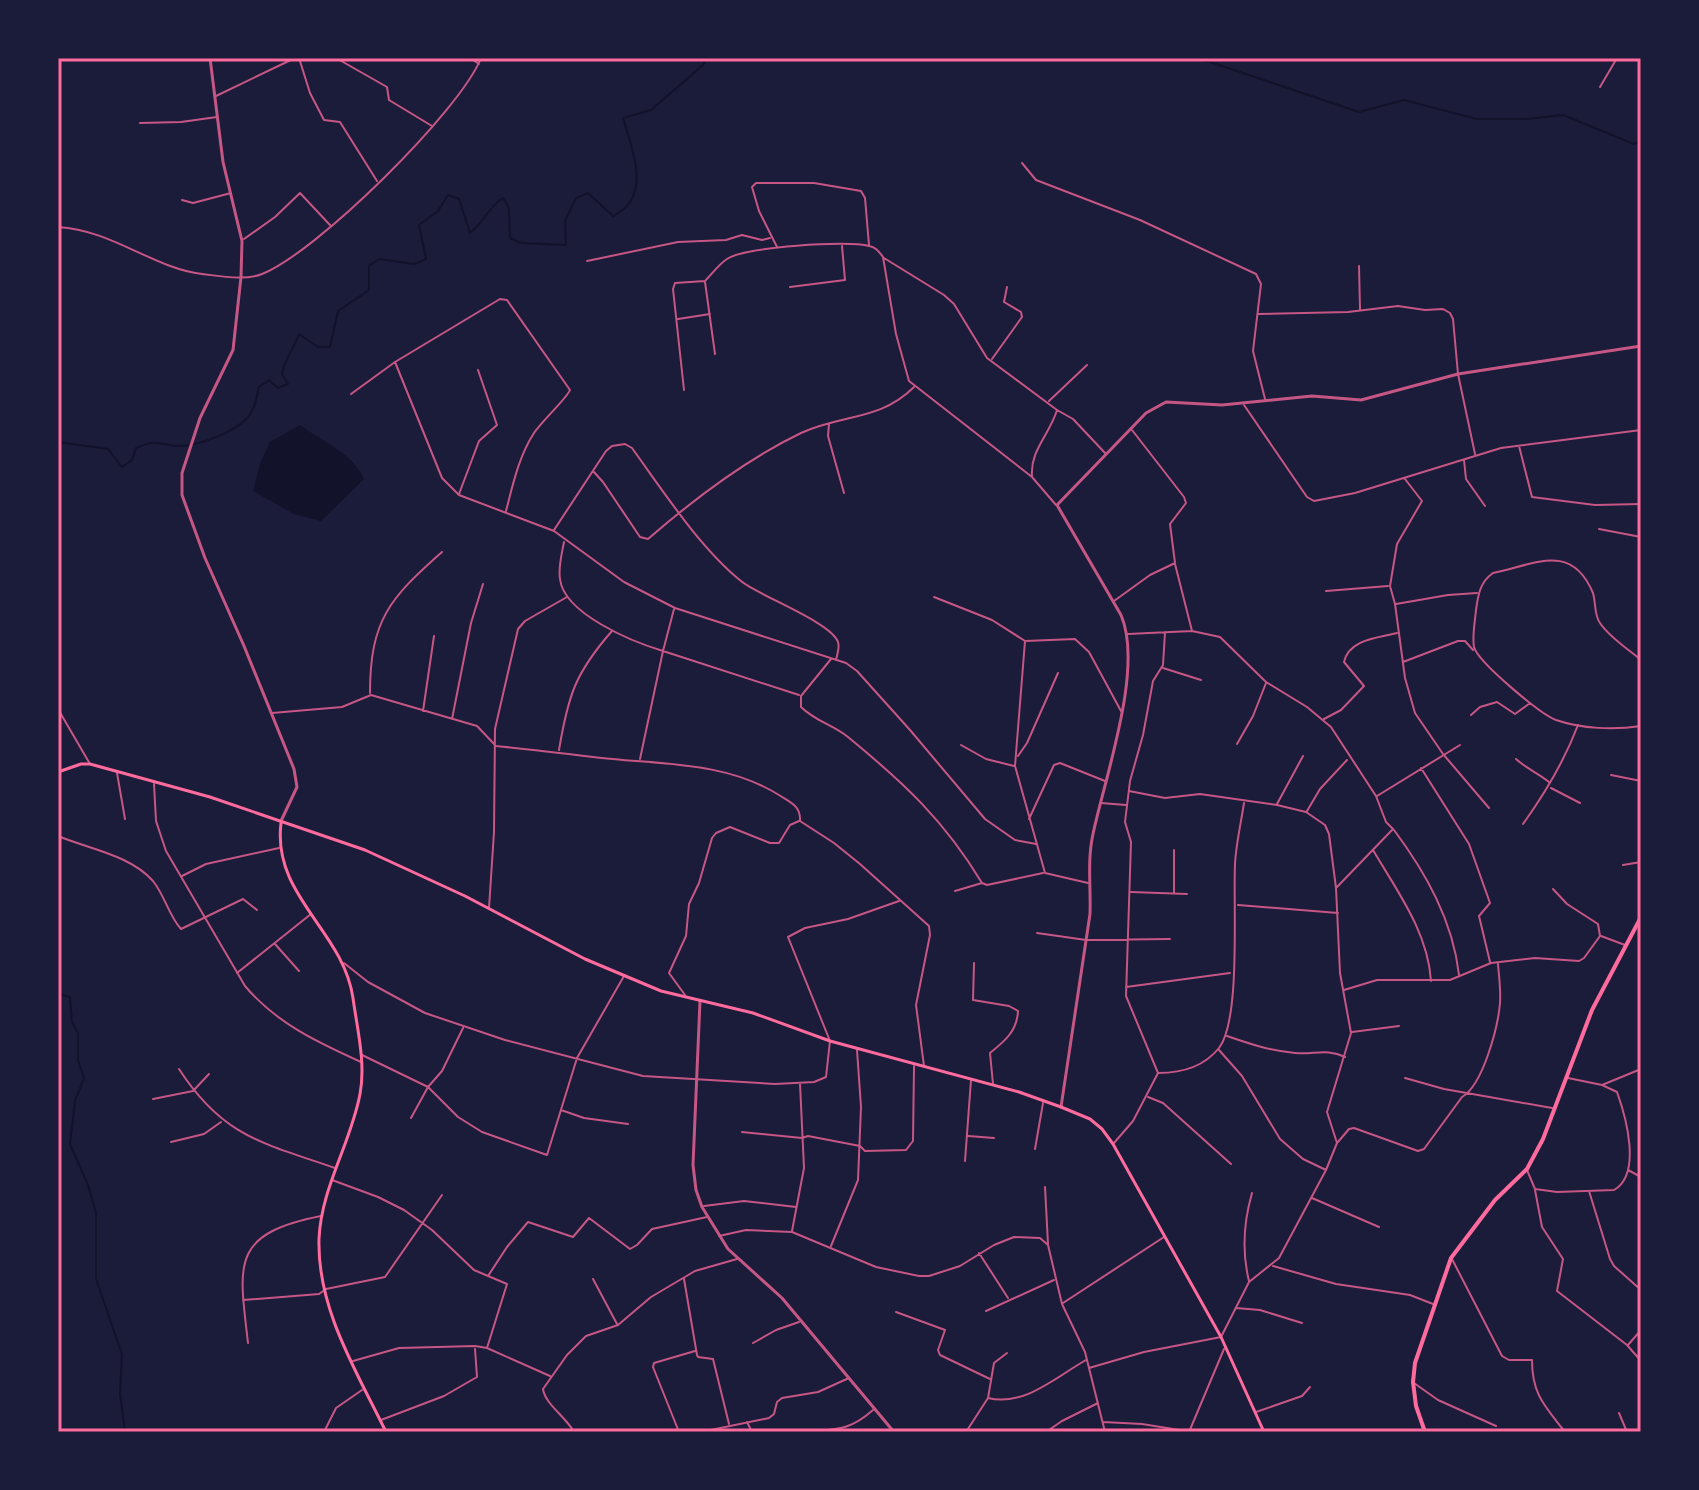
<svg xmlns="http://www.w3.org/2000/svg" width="1699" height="1490" viewBox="0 0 1699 1490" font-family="Literata,serif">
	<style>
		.water { fill: #12122b }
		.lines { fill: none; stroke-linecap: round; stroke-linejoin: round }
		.stream { stroke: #12122b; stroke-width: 2 }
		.minor { stroke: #c65784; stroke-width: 2 }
		.tertiary { stroke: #c65784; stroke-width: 3 }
		.secondary { stroke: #ff6b9d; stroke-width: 3 }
		.trunk { stroke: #ff6b9d; stroke-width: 4 }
		.neatline { fill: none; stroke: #ff6b9d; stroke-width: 3 }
	</style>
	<rect width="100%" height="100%" fill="#1b1b3a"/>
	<path class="water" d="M300,425C322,442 352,452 364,479L321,521L294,514L253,491L260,464L270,442Z"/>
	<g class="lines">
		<path class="stream" d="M1198,58L1359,112L1404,100L1477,119H1526L1563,115L1634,144L1641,141
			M58,442L108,449L122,467L132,460L136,448C159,438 158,445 179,446C199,446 243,430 252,411C256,404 257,394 259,387L269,380L278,388L288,384L282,374C284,360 294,348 299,334L318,347H330L338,311L369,290V266L379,259L414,264L426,259L419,225L438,211L448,195L459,199L470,233C484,223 488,207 503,198L509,208L510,238L521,243L566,245L565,221L576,198L588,193L613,216C653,197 632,150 623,118L651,110L703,65L707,58
			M58,994L70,997L72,1022L78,1033V1061L84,1078L75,1101L70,1144L88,1185L96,1213V1279L122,1354L120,1394L125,1432"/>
		<path class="minor" d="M299,58L310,93L324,120L340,122L377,181
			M336,58L387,87L389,100L432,126
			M470,58L479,64
			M1400,58V60
			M1600,87L1617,58
			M216,96L295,58
			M140,123L181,122L217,117
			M1022,163L1036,180L1140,220L1256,274L1261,284L1253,351L1265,399
			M182,200L193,203L231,193
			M58,227C112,230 153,268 202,274C220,276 245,281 262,274C316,253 460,111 481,58
			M244,239L275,217L300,193L330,225
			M777,247L759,211L752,187L756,183H814L861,191L865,198L869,245
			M884,258L944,295L954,304L987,358L1057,410L1073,419L1106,454
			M587,261L678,242L726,240L742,235L762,240L770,238
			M1359,266L1360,309
			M705,282L715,354
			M790,287L845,280L842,246
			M1258,314L1348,312L1398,306L1425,310L1443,309L1450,313L1453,319L1458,374L1475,454
			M678,319L710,314
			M992,359L1022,317L1021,312L1004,302L1007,287
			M395,362L442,478L459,495L554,531L624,582L675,608L846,663L857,671L910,730L985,819L1015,840L1036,844
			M684,390L673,289L675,283L705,281C712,274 719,264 727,259C745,247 848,240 869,246C876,247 879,252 883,257L896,334L909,381L1032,477L1056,505
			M351,394L395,362L500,299L507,300L570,390C567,398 542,421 534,433C519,456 513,484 506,511
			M1049,401L1087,365
			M1244,405L1307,497L1314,501L1355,493L1501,448L1641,430
			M829,424L828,436L844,493
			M1519,446L1532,497L1595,505L1641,504
			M1464,460L1466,479L1485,506
			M593,471L603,482L640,537L648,539C694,499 745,460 801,433C842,414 880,421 914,387
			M1032,476C1030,450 1050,434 1057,410
			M1405,479L1422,501L1397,544L1390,586L1395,604L1405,678L1415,713L1443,754L1489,808
			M459,494L479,441L497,425L478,370
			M1599,529L1641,537
			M554,530L606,451L612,446L625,444L632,448C663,491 700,548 741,581C759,596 831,622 838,642C840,648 837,655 836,660
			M564,542C562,553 558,567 560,579C564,614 633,642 663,651L674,609
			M1175,564L1192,631
			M1326,591L1388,586
			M934,597L992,620L1025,641L1075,639L1089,652L1121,711
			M1114,601L1150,575L1175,563L1170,524L1186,503L1184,497L1132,430
			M1396,604L1448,595L1477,593
			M1128,634L1192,631L1220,637L1266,682L1307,707L1331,727L1376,796L1386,822L1393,829L1337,887
			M1025,641L1015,766L1045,873L1088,883
			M831,659L801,696V707C815,721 833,725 848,737C904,783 944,820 982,883
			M1641,660C1628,649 1609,637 1600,623C1594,615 1596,603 1593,593C1571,541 1534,565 1493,573C1480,582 1478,595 1476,610C1475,622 1472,636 1474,647C1478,662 1540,714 1556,720C1582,729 1614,730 1641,726
			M1403,662L1458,641H1465L1473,650
			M1163,668L1201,680
			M370,693C370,620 390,598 442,552
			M58,709L90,764
			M423,711L434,636
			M272,713L342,707L371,695L477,726L496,746C528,749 561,753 593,757C656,765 723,760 779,795C790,802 801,806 800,821
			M1471,715L1480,707L1497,702L1515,714L1530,703
			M452,719L471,623L483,584
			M1324,719L1341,710L1364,686L1344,662C1349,639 1378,638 1397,633
			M1237,744L1253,716L1266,683
			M961,745L986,759L1014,766
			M559,750C568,696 575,673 612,631
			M1018,756L1027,743L1058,673
			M640,759L663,651L799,695
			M1516,759C1527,769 1538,773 1549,782
			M1421,768L1469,844L1490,903L1479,916L1490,962
			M117,773L125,819
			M1611,775L1641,781
			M154,784L156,821L166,851L245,986C276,1023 317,1042 361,1062
			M1551,788L1580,803
			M1377,796L1460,745
			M1101,803L1126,805
			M1277,804L1303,756
			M1307,811L1320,789L1347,760
			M1029,819L1054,765L1060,763L1105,781
			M800,821L834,843L860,864L929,926L930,935L916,1005L924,1066
			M1523,824C1546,792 1564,762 1578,725
			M1394,830C1426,873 1453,921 1459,975
			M58,836C89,849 130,855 153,881C165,896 169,916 181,929L243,899L257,910
			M1174,850V892
			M1373,850C1397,891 1428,932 1431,981
			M1623,865L1641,862
			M182,876L206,864L279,848
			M955,891L982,883L987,885L1043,873
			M1131,892L1187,894
			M1238,905L1338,913
			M489,908L494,832L495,729L518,629L525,621L567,597
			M1037,933L1086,940L1170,939
			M1601,936L1625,945
			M275,944L299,971
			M344,963L368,982L425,1013L505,1040L643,1076L775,1084L814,1082L826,1077L830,1041L788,937L805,928L848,919L899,901
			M974,963L973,1000L1009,1006L1018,1011C1017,1031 1005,1041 990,1053L993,1084
			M237,973L311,914
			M1126,987L1230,973
			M1344,990L1377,980H1450L1491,963L1535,958L1579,961L1584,958L1600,936L1598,924L1567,904L1553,889
			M685,995L669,973L686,936L689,904L699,883L712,838L716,833L730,827L770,843H779L790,825L799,821
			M1352,1032L1399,1026
			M1227,1036C1250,1044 1271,1051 1295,1053C1313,1055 1327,1048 1345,1057
			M1219,1050L1242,1076L1280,1139L1303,1159L1326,1170
			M362,1055L428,1087L458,1117L482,1132L547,1155L577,1058L624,976
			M179,1069C223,1137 263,1143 335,1168
			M1158,1073C1181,1073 1203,1068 1219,1048C1241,1020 1233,904 1235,864C1236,844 1241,823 1244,803
			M1405,1078L1444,1089L1552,1108
			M1602,1085L1641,1069
			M1148,1097L1163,1103L1231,1164
			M153,1099L193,1091L209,1074
			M561,1110L584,1118L628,1124
			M411,1118L428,1087L442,1071L463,1028
			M742,1132L802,1138L808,1136L860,1146L865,1151L906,1150L913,1141L914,1066
			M968,1136L994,1138
			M171,1142L204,1134L221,1122
			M1338,1142L1349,1129L1354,1128L1418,1151L1424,1149L1462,1097C1483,1085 1498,1027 1500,1003C1501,990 1499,977 1498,964
			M1114,1143L1133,1121L1158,1073L1126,996L1131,842L1125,822L1130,781L1143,735L1153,681L1163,665L1165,632
			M1035,1149L1043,1103
			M965,1161L971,1080
			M1527,1170L1535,1189L1557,1192L1614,1190C1642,1174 1626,1117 1617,1092L1602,1085L1568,1078
			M1628,1170L1641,1177
			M332,1180L378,1197L404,1210L432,1230L474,1270L507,1284L487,1348
			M1045,1187L1048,1244
			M1535,1190L1542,1227L1563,1259L1557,1291L1627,1345L1641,1361
			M1589,1191L1610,1259L1614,1266L1641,1290
			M1312,1198L1379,1227
			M704,1206L744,1201L796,1207
			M792,1231L804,1168L800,1084
			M719,1236L746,1230L792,1232L876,1267L919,1276H929L960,1266L994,1245L1014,1237L1040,1238L1048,1245L1062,1304L1085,1352L1105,1432
			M831,1246L858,1180L861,1107L857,1050
			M979,1253L1008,1298
			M1452,1259L1502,1356L1509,1360H1532C1532,1395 1545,1406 1565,1432
			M1273,1266L1336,1284L1410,1295L1433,1304
			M488,1276L507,1247L528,1222L573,1237L589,1218L630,1249L637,1245L652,1229L707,1217
			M593,1279L617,1324
			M684,1279L697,1355L698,1357L713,1359L729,1424
			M1249,1281C1242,1253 1244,1221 1252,1193
			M243,1300L319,1294L326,1289L385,1277L442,1195
			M1063,1303L1164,1237
			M1236,1308L1260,1310L1302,1323
			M986,1311L1054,1280
			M896,1312L945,1330L938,1350L940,1355L990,1379
			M248,1343C239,1264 230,1234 321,1216
			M753,1343L776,1330L799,1322
			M1628,1345L1641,1330
			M353,1361L399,1348L475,1346L487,1348L550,1376
			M1089,1368L1144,1352L1221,1337L1249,1282L1279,1258L1326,1170L1337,1143L1327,1112L1351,1033L1340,973L1336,888L1329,834L1325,825L1306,812L1277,805L1200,794L1165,798L1129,791
			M1414,1383L1438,1400L1496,1426
			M988,1398C1024,1407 1056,1377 1086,1360
			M1256,1412L1302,1396L1310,1387
			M1619,1413L1627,1432
			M381,1420L444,1396L477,1377L475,1349
			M747,1422L752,1432
			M1103,1422L1142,1424L1192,1432
			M324,1432L336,1408L362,1390
			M574,1432C566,1417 545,1404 543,1389L567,1355L586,1336L618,1325L651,1297L695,1271L737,1259
			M679,1432L653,1367L654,1363L695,1351
			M701,1432L769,1418L774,1414L777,1402L782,1398L818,1392L849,1378
			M804,1432C835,1429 848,1432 873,1410
			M966,1432L988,1398L994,1363L1007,1353
			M1046,1432L1062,1421L1098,1403
			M1189,1432L1224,1349"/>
		<path class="tertiary" d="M210,58L223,162L242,241L241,277L233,350L200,418L182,473V495L205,558L244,646L294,769L297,787L281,821
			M700,1001L693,1165L696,1190L702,1207L728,1249L782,1298L894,1432
			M1061,1107L1090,914C1091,888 1087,861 1093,834C1105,777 1144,668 1121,615L1057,505L1146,413L1166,402L1222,405L1312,396L1361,400L1458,374L1641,346"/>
		<path class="secondary" d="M58,772L81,764H90L210,797L365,850L465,896L585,959L661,991L753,1013L830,1041L1019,1092L1061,1107L1090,1119L1102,1129L1113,1144L1221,1337L1264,1432
			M281,823C272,896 343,930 353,998C357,1028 366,1063 360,1094C351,1143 321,1188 319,1239C317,1309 357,1372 386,1432"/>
		<path class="trunk" d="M1425,1432L1416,1406L1413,1382L1415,1363L1451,1258L1495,1200L1527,1169L1543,1139L1592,1010L1641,917"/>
	</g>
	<rect width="1699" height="1490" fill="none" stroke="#1b1b3a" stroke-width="120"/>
	<rect x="60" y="60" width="1579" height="1370" class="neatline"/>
</svg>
